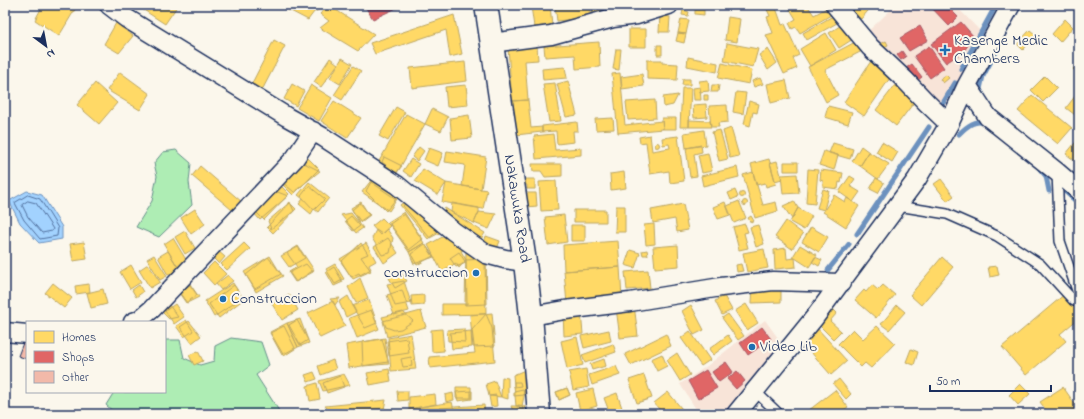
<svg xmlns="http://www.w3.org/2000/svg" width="1084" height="419" viewBox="0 0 1084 419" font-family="'Indie Flower',sans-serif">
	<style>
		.built { fill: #f8e4d8 }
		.green { fill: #aeedb4; stroke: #648e89 }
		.water { fill: #a2d2fe; stroke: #6c91be }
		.homes { fill: #ffd966; stroke: #bba664 }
		.shops { fill: #e06666; stroke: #a55664 }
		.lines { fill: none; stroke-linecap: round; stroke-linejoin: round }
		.shore { stroke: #51709e; stroke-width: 1 }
		.stream { stroke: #6c91be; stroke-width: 5 }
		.building { fill: #f2b9a9; stroke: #1b2f5e }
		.lane-casing { stroke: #1b2f5e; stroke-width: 12 }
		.street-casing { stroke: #1b2f5e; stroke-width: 21 }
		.secondary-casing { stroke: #1b2f5e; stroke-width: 25 }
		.lane { stroke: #fbf7ec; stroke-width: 9 }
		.street { stroke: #fbf7ec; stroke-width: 18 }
		.secondary { stroke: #fbf7ec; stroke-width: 22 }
		.poi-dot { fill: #1f6fb2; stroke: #fbf7ec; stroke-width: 1.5 }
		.labels { text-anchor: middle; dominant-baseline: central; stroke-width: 4; stroke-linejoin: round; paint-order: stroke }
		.poi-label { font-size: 16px; fill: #1b2f5e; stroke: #fbf7ec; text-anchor: start }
		.street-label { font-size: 16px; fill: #1b2f5e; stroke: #fbf7ec }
	</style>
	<rect width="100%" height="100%" fill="#fbf7ec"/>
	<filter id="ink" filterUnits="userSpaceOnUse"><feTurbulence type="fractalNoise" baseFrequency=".025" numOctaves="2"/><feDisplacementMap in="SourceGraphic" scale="8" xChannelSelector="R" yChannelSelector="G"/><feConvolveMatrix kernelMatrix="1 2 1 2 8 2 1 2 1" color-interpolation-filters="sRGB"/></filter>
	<g filter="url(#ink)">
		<path class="built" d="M896,5H955L984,35L944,113L863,36Z
			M765,320L783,345L725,414H699L680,384L707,366Z"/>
		<path class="green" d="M176,150L191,163L189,182L192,205L159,237L136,227L152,201L157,176L154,163L163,152Z
			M231,338L261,342L269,365L256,375L281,414H116L106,405L114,392H165V340H180L184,358L200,365L214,361L215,346Z"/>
		<path class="water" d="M27,191L42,195L62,227V239L39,243L20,223L9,201Z"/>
		<path class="homes" d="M43,5L77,6L59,36L35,20Z
			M136,5H178L165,24Z
			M287,5H325L323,8L314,12L308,20L285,8Z
			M328,5L374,34L358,51L320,28L329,21L320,14Z
			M523,5H550L552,25L534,27L531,6L524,7Z
			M555,5H589L591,17L557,21Z
			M592,5H615L616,14L593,17Z
			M618,5H630V11L619,13Z
			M765,5H775L782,25L785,24L799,55L793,58L797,68L784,74L766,35L773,33L767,17L770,16Z
			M789,5H807L814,15L827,8L831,15L800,33L796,27L792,29L789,23L796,19L788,6Z
			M857,5H873L861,19L852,11Z
			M683,10L689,12L688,16L682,15Z
			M695,10H704V15L695,14Z
			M454,15L462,54L450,57L446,30L375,54L370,43Z
			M660,15L670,17L669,32H659Z
			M833,16L837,23L807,40L803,33Z
			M728,17L740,19L737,42L725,40Z
			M681,19L689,20L686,34L678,33Z
			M1065,19L1073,27L1060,42L1052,34Z
			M116,23L133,36L119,53L104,44Z
			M843,24L853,39L839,48L829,33Z
			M629,29H646V47H629Z
			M1030,30L1036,35L1023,50L1017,44Z
			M678,33L686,34L684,43L676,41Z
			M826,33L836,50L810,66L800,49Z
			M274,40L285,46L259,96L248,91Z
			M859,40L864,50L825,70L838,95L826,102L808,67Z
			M886,41L888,45L882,48L879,45Z
			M599,42L600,67L576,69L575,55L545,57L544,46Z
			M727,43L758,49L753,67L724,61Z
			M657,45H662V55H657Z
			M537,46L538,60L525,61L528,100L512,101L508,48Z
			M616,49H621L619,70L613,69Z
			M768,49L777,63L768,70L759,55Z
			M688,57L718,63L717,72L687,66Z
			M330,58L338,64L321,87L314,82Z
			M342,58L352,64L340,84L330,78Z
			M647,60H662V63L678,64L677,80L647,79Z
			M871,61L892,75L864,116L844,102Z
			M465,62L467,81L412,88L410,68Z
			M722,63L752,70L749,84L718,78Z
			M1079,63V75L1073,69Z
			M353,66L361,71L342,100L334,95Z
			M565,67L567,78L543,80L542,69Z
			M120,72L150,94L140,110L107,90Z
			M620,73L625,125L662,121L663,129L618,133L612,74Z
			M642,74L644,86L622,89L621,77Z
			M946,75L949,78L943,83L940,79Z
			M1045,76L1057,88L1043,102L1031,90Z
			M760,78L763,84L754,87L752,81Z
			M683,79H690V85H682Z
			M708,80L709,91L700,92L699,81Z
			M786,80L790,98L771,103L767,84Z
			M899,80L919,96L896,126L876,110Z
			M568,81L577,115L566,117L557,84Z
			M95,83L117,103L99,124L77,105Z
			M555,83L561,121L549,122L543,84Z
			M292,84L304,91L296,106L284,99Z
			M311,85L332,98L319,121L297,108Z
			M466,85L468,105L447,107L445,87Z
			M712,85H719L718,92H711Z
			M700,87L701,100H694L693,88Z
			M682,88H691L689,127H680Z
			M1079,91V118L1066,108Z
			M736,92L746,93L743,114L733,112Z
			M678,95L673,105L664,107L663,97Z
			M704,95H708V100H704Z
			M1032,95L1072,128L1058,144L1018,111Z
			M528,100L531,128L542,127V132L516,135L512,101Z
			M655,100L656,118L628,120L626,102Z
			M334,101L361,118L347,138L321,121Z
			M749,101L759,104L757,113L753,112L750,126L744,124Z
			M706,104L707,117L694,118L693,105Z
			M727,105L728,122L718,123L719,127H711L709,106Z
			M828,106L852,112L848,124L825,117Z
			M396,107L405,112L388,141L379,136Z
			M432,109L448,117L441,131L425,124Z
			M406,114L425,124L397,173L378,163Z
			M469,115L472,138L452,140L450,118Z
			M613,118L614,129L596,130L595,119Z
			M662,118H676V129H663Z
			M689,120L710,121L711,127H689Z
			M577,122L578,131H573L574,142L557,144L556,131L542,132V126Z
			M731,128L739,156L730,158L723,131Z
			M704,130L706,145L686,148L684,133Z
			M720,130L728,159L719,161L712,132Z
			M553,134L555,150L581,148V155L536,159L534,136Z
			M650,135L652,151L670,148L669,144L663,145L662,138L678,136L684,181L670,183L669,171L650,174L646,142L640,143L639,137Z
			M1079,138V164L1066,154Z
			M882,142L898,152L892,162L876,152Z
			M654.5 145a2.5 2.5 0 1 1 5 0a2.5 2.5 0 1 1-5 0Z
			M833,143L853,149L850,159L829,153Z
			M701,145L702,152L694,154L697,176L690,177L686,148Z
			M861,146L869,152L860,166L852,161Z
			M419,147L424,151L417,161L412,157Z
			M429,148L443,153L438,166L424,160Z
			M447,151L486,157L481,189L462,186L465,165L445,162Z
			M824,151L838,155L834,170L819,165Z
			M869,152L889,164L878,179L860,166Z
			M708,153L712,171L702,173L698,155Z
			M304,154L319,169L293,195L278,180Z
			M293,155L304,163L320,171L294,192L269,171Z
			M384,157L402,166L396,173L382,162Z
			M411,159L419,164L411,177L403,171Z
			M769,159L776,184L766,187L765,183L756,185L751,164Z
			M777,161L782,179L775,181L770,163Z
			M784,162H798V171H784Z
			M532,164H562V176L545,177L541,171H533Z
			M200,166L242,202L232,210L192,176Z
			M737,167L739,177L703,186L701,176Z
			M423,169L446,183L438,195L415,181Z
			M808,169L818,170L815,204L806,203Z
			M821,170L843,173L841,183L839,182L838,189L823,187V181L820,180Z
			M624,172L626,188L611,190L610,174Z
			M753,172L763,205L776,202L778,211L755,218L743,175Z
			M797,174L799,193L783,194L781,175Z
			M850,176L855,179L850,186L860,192L853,202L839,192Z
			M373,178L399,196L389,211L362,192Z
			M876,178L884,183L878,193L870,189Z
			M522,179H535V189H527V185H522Z
			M941,179L954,196L947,201L934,184Z
			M556,181L558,210L541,211L539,182Z
			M309,182L329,198L318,212L314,209L311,214L299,204L303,199L298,195Z
			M371,182L396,199L386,211L366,191Z
			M446,183L487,190L483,209L442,202Z
			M279,184L289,194L264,220L253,209Z
			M309,186L325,199L314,210L301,196Z
			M823,189L829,191L824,210L817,208Z
			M735,190L738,197L731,200L728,193Z
			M275,191L288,196L260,220L252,211Z
			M739.5 195a2.5 2.5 0 1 1 5 0a2.5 2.5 0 1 1-5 0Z
			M526,193H536L537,206L527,207Z
			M834,195L845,202L847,198L859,206L846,227L823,212Z
			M408,199L443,227L428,239L400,205Z
			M409,199L443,231L430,238L403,206Z
			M742.5 203a2.5 2.5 0 1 1 5 0a2.5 2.5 0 1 1-5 0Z
			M739,201L746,218L734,223L727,206Z
			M794,201L798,208L792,219L783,206Z
			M290,202L294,211L271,229L268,221Z
			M361,202L369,215L359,222L351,208Z
			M725,202L730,215L718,219L713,207Z
			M290,203L296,209L273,233L267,227Z
			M360,203L370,215L361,222L352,210Z
			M452,203L479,208V212L474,223L451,212Z
			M683,204L688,230L677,232L675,219L653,223L651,210Z
			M616,206H625V232H615Z
			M445,208L485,233L479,242L439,217Z
			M798,208L812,216L804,230L790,222Z
			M195,209L205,224L191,234L181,218Z
			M574,210H606V222H574Z
			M404,212L424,243L409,252L388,222Z
			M479,212L496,214L489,229L474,223Z
			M351,213L363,228L356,233L341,215Z
			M404,214L423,239L409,250L390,224Z
			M564,215L567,242L548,245L545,217Z
			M351,216L360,226L353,231L345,221Z
			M751,216L754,221L751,223L748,218Z
			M382,218L390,226L380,235L372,226Z
			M786,221L803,234L792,249L775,237Z
			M654,224L655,244L646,245L644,225Z
			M745,224L748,232L744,233L748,248L739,250L733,227Z
			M571,225H585V241H571Z
			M758,225L764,244L756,247L750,227Z
			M811,227L828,237L819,252L802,242Z
			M387,229L393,238L390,253L382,255L372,238L376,230L382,234Z
			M185,231L195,248L185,254L175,237Z
			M453,231L465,249L461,251L466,260L459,268L456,263L442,272L428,245Z
			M486,236L500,241L496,251L483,246Z
			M173,238L188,263L179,269L164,244Z
			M388,238L398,253L384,263L374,247Z
			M618,241L620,267L564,271L563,245Z
			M84,242L87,259L73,261L70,244Z
			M244,243L250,249L227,270L221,264Z
			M361,243L368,254L361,257L371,271L353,279L341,262Z
			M366,243L376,261L369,265L371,269L360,275L359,273L351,277L340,259Z
			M424,243L434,257L414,264L409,252Z
			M425,244L433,256L417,265L411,254Z
			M678,245L679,266L655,268L653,247Z
			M800,245L817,255L809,267L795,258H792Z
			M298,246L314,270L296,282L289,272L297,267L287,253Z
			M298,247L305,258L289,267L281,256Z
			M786,248L787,259L795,258L796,267L775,269L774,250Z
			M764,249L768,268L747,272L743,253Z
			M217,250L225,257L219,264L211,256Z
			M630,250L640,253L635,268L625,265Z
			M647,250L648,255H643L642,251Z
			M168,251L179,269L168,275L158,257Z
			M466,251L486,254L487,304L465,305Z
			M459,252L466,263L456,267L450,258Z
			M154,255L167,276L160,280L147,259Z
			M270,256L281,274L255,289L244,272Z
			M268,257L283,276L256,292L246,275Z
			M815,257L822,260L819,266L812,262Z
			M942,257L953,267L921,305L910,295Z
			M485,259L486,314L442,315V304H467L466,260Z
			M214,262L226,274L214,285L203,273Z
			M148,264L160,282L150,288L139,270Z
			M306,264L313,272L295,282L289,273Z
			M335,264L344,279L335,284L326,269Z
			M741,264L743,271L737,272L736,265Z
			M131,265L141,282L130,289L120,272Z
			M997,266L999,275L990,277L988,267Z
			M334,267L343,282L334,286L326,272Z
			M620,267L622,299L567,304L564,271Z
			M648,270L650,288L627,290L625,272Z
			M400,271L407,281L395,288L389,278Z
			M228,275L233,281L221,290L216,284Z
			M360,278L368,298L356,303L348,287Z
			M404,281L411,303L395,306L387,284Z
			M53,283L72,298L64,308L45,293Z
			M233,283L242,298L214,317L205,301Z
			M89,284L90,292L76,294L75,286Z
			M190,284L199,297L187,303L179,292Z
			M139,285L143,292L136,297L132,290Z
			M190,285L197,295L186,303L179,293Z
			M234,285L244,299L219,318L209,304Z
			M872,285L878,290L883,285L895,295L876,318L855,300L864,290L866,292Z
			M753,286H781V302L752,303Z
			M103,289L107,304L91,308L87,293Z
			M402,290L409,311L394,315L387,295Z
			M1066,293L1079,308V318L1060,334L1066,341L1026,375L1002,347Z
			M289,294L298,310L282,320L272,304Z
			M424,295V305L412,306L411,296Z
			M348,296L356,312L346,317L339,302Z
			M724,296L732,310L722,315L715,301Z
			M340,298L335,305L330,299Z
			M369,300L377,323L365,328L352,306Z
			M333,301L345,326L320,338L308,313Z
			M175,304L184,317L174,324L165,311Z
			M746,304L758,323L747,330L735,311Z
			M169,305L178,317L169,319L161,311Z
			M634,305L638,336L620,338L616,308Z
			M691,305L704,330L694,335L682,311Z
			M897,305L905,312L889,330L881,324Z
			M830,306L837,313L830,321L841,331L833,339L815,321Z
			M371,310L379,329L357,338L349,318Z
			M421,311L426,327L387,337L383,321Z
			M403,312L413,321L401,329L394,330L386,327L382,317Z
			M581,312L583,334L564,336L563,313Z
			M492,313L495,346L473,347L470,315Z
			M486,314L492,328L495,361L430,368L429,357L475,353L472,330Z
			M728,314L744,336L738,340L722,318Z
			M300,319L309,343L298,347L287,323Z
			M186,320L193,331L184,337L176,326Z
			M297,320L308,340L300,345L289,325Z
			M189,321L201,336L192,343L180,327Z
			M287,323L298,347L284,356L270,332Z
			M284,326L295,348L282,355L270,333Z
			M877,326L895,343L871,368L865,363L861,367L838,344L853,329L863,339Z
			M817,328L847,361L831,375L802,342Z
			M442,329L444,351L432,352L431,330Z
			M464,329L465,342L448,341L447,330Z
			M609,330L611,341L584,348L581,336Z
			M471,331L472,347L452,349L450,333Z
			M690,331L710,360L701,366L681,338Z
			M411,334L416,369L391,371L388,338Z
			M666,334L671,346L631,365L625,354Z
			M728,335L732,341L713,355L709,349Z
			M577,337L583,365L567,369L561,341Z
			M385,338L388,362L349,368L346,345Z
			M407,338L409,353L389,356L387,341Z
			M382,339L389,364L363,366L362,342Z
			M613,344L616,352L585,363L582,355Z
			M911,349L918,352L914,365L906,362Z
			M198,351L203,361L194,365L189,355Z
			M677,353L690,375L680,381L667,360Z
			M662,354L667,366L657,371L651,359Z
			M411,357L412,366L403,367L401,359Z
			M604,359L606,366L592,370L590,364Z
			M333,360L336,369L321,375L318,366Z
			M616,366L620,375L592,385L589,375Z
			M389,369L391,381L370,385L367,373Z
			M586,369L589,387L573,390L569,372Z
			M525,370L526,387L522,406H516L513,375Z
			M314,372L317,379L308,382L305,375Z
			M344,374L350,385L323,391L319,381Z
			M644,375L652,398L637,403L629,380Z
			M340,376L344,387L327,393L323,383Z
			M502,377L508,378V399L501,397Z
			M839,379L851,394L846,399L833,384Z
			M495,381L501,397L489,396L486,384Z
			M514,382H520L521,386L514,387Z
			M317,383L320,399L310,401L307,386Z
			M1020,384L1030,394L1018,405L1009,395Z
			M456,387H471V398H456Z
			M1063,387L1077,407L1067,414H1049L1040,402Z
			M567,388L570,395L559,400L556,392Z
			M567,388L570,395L559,400L556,392Z
			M523,389L524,395L514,396V391Z
			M593,389L597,406L580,411L576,393Z
			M835,390L848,407L838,414H804Z
			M397,391H408V400L398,401Z
			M472,391V399L458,401L456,392Z
			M668,392L686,414H663L654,403Z
			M453,393L454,400L446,402L445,395Z
			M617,393L624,414H610L604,398Z
			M435,394L436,404L409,409V397Z
			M496,395L497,406L491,407L489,396Z
			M386,400L384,409L353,414H332L325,406Z
			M452,402L455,414H409V409Z
			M484,405L485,414H440V408Z
			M518,405L525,406L524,410H518Z
			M511,406H522L524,414H514Z
			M385,408V414H334V410Z"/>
		<path class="shops" d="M364,5H403L373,19Z
			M929,5H946L958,17L949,26Z
			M961,22L974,37L964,51L946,63L931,44Z
			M920,26L928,40L909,51L900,38Z
			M929,46L944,68L930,78L914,56Z
			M902,51L906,57L901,60L897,55Z
			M912,64L922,77L913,84L903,70Z
			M762,327L771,339L748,355L740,343Z
			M726,362L733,372L719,382L712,372Z
			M706,370L717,388L698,399L688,381Z
			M737,371L745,381L736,389L727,379Z"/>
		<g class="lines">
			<path class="shore" d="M28,195L40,199L58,228L57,236L40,239L24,220L15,203Z
				M28,201L36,203L53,229L52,231L42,233L28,217L22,205Z"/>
			<path class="stream" d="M961,69L996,5
				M983,95L980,89L983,76L1002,41
				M940,108L955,83
				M959,134C966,127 977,117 987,125
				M1040,169L1046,176L1049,191
				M1060,187L1079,204
				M857,234L929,127
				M828,270L849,244"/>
		</g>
		<path class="building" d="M26,335L27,336V359L18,356Z"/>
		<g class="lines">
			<defs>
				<path id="lane" d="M1057,173L1060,241L1079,296
					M898,206L947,214L997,236L1040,264L1074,301L1079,300
					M755,391L779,414"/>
				<path id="street" d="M109,5L126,18L287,117L323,137L397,185L453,231L486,254L505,259L525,262
					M835,5L870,47L905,80L927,103L949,124
					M491,43L551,35L613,18L637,15L669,5
					M967,85L988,117L1057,172L1079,191
					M531,316L565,310L630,302L721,287L773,281L841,283
					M133,322L139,320L152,309L295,158L313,131
					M5,332L27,334
					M736,414L815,317L917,179L949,124L967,85L1011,5"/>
				<g id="secondary">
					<path id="s1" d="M486,5L525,262L531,316L539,414"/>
				</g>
			</defs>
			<use href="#lane" class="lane-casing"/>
			<use href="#street" class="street-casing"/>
			<use href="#secondary" class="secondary-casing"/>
			<use href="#lane" class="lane"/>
			<use href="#street" class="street"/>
			<use href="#secondary" class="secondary"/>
		</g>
	</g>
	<g class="poi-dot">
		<path d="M943 44h4v4h4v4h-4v4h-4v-4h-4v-4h4z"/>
		<circle cx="476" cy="273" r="4"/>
		<circle cx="223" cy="299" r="4"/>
		<circle cx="752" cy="347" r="4"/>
	</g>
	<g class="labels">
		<g class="poi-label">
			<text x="954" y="41">Kasenge Medic<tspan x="954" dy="18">Chambers</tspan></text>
			<text x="468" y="273" text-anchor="end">construccion</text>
			<text x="231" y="299">Construccion</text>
			<text x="760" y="347">Video Lib</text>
		</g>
		<g class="street-label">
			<text stroke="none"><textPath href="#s1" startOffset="206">Nakawuka Road</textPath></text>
		</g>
	</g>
	<rect width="1084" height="419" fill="none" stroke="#fbf7ec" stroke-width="20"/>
	<rect x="10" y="10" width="1064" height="399" fill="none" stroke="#1b2f5e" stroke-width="1.5" filter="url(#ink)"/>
	<rect x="26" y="321" width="140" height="72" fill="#fbf7ec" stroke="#a1a7b3"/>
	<rect x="34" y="331" width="20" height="12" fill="#ffd966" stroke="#a1a7b3"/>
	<text x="62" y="341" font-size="12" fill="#1b2f5e">Homes</text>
	<rect x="34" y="351" width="20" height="12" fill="#e06666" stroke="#a1a7b3"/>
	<text x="62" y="361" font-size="12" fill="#1b2f5e">Shops</text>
	<rect x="34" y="371" width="20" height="12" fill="#f2b9a9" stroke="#a1a7b3"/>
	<text x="62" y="381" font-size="12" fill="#1b2f5e">Other</text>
	<g transform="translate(46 46) rotate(148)" stroke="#fbf7ec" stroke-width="3" paint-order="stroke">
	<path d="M0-3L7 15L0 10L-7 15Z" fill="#1b2f5e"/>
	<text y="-6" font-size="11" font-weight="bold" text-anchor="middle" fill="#1b2f5e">N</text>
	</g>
	<path d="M930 385v6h121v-6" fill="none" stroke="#1b2f5e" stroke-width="2"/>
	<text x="936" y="385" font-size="12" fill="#1b2f5e" stroke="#fbf7ec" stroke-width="3" paint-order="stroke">50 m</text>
</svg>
